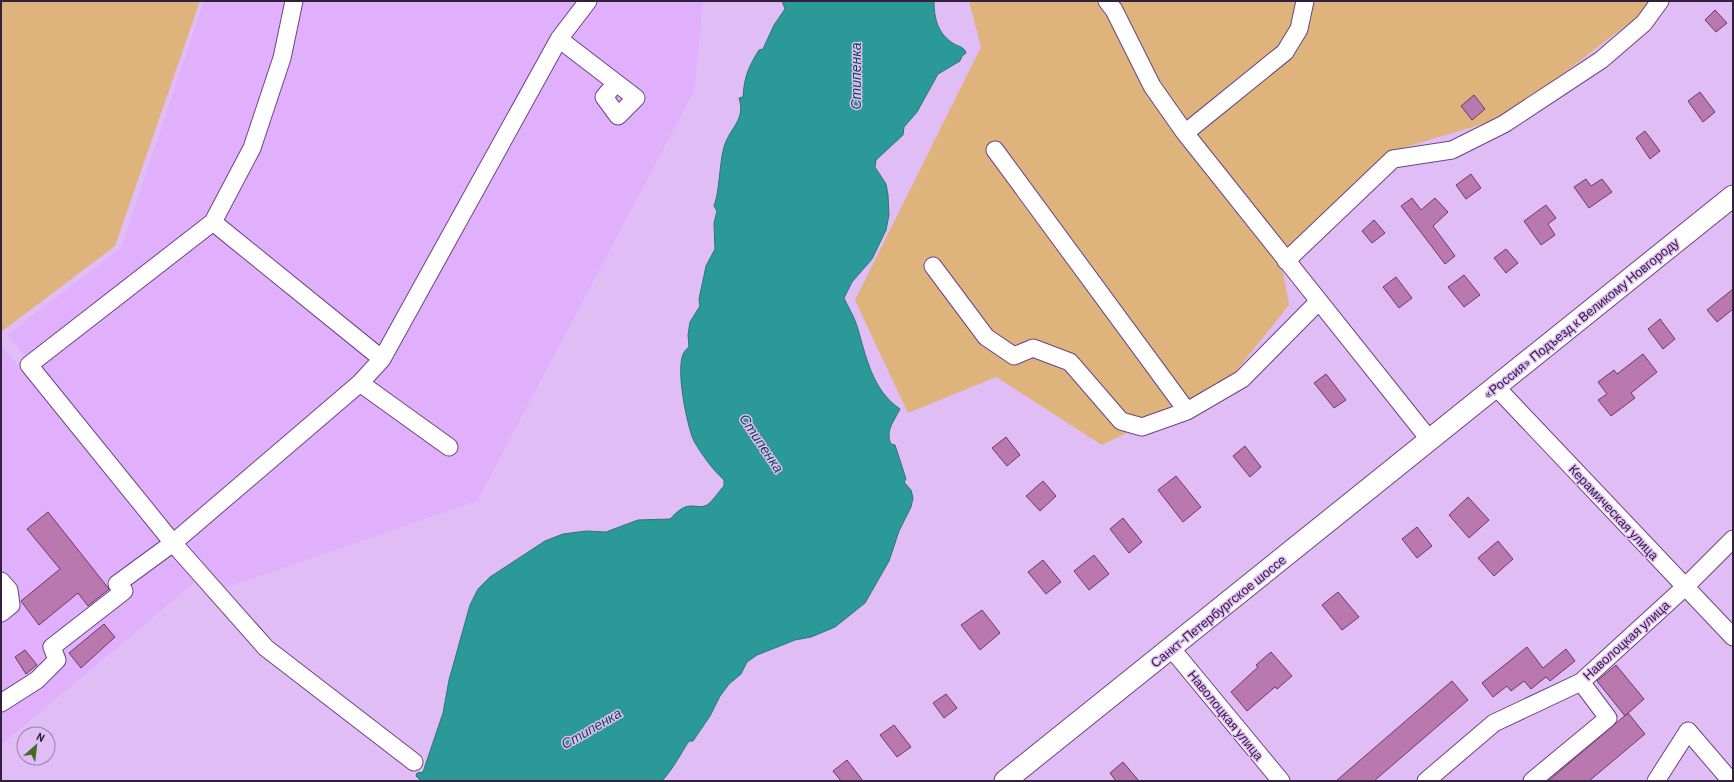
<svg xmlns="http://www.w3.org/2000/svg" width="1734" height="782" viewBox="0 0 1734 782" font-family="Barlow,sans-serif">
	<style>
		.built { fill: #e1b0fc }
		.green { fill: #deb37c }
		.water { fill: #2b9997; stroke: #2d757c }
		.building { fill: #b979ae; stroke: #713668 }
		.lines { fill: none; stroke-linecap: round; stroke-linejoin: round }
		.minor-casing { stroke: #6c4482; stroke-width: 19 }
		.major-casing { stroke: #6c4482; stroke-width: 23 }
		.minor { stroke: #fff; stroke-width: 17 }
		.major { stroke: #fff; stroke-width: 21 }
		.labels { text-anchor: middle; dominant-baseline: central; stroke-width: 3; stroke-linejoin: round; paint-order: stroke }
		.street-label { font-size: 13px; fill: #32213c; stroke: #e1bdf5 }
		.water-label { font-size: 14px; font-style: italic; fill: #0c4b4a; stroke: #e1bdf5 }
	</style>
	<rect width="100%" height="100%" fill="#e1bdf5"/>
	<path class="built" d="M204,1H703L694,91L477,501L225,588L7,335L121,248Z
		M1,345L195,582L1,745Z"/>
	<path class="green" d="M1,1H200L115,246L1,332Z
		M969,1H1658L1506,117L1399,149L1281,262L1289,305L1225,385L1102,445L996,377L908,413L855,300L981,47Z"/>
	<path class="water" d="M782,1H934C934,19 938,34 954,44C960,47 964,47 966,53L962,56L960,61L938,74L917,112L904,127L903,135L876,160L875,167L886,184L888,195L889,215L886,230L872,259L852,282L844,298C848,307 854,316 857,326C866,356 872,390 900,409C894,421 885,431 891,444L895,445L906,479L904,482L911,490L913,498L911,507L899,531L889,561L865,603L835,627L811,637L795,640L757,655L747,662L741,674L729,684L720,696L710,716L693,741H689C680,755 673,769 662,781H421L416,776L417,773L423,772L443,713L449,680L470,605L478,589L490,577L545,541L563,534L586,531L606,532L638,520L670,519C676,513 682,506 691,506C697,506 701,508 707,505C713,501 719,491 724,486V480C712,469 702,455 694,441C687,427 674,363 685,351C686,349 688,348 689,347L688,335L690,322L700,306L699,299L706,266L715,249L714,223L717,211L714,206C720,190 719,165 724,147C730,127 746,120 739,98L743,97C744,77 749,66 759,50L763,49L774,25L785,9Z"/>
	<path class="building" d="M1715,10L1727,23L1716,32L1705,20Z
		M1700,92L1715,112L1703,122L1688,101Z
		M1474,95L1485,109L1472,120L1461,106Z
		M1645,131L1660,151L1650,159L1636,138Z
		M1471,174L1481,188L1466,199L1456,185Z
		M1586,179L1591,186L1602,179L1612,192L1589,208L1574,187Z
		M1412,198L1421,210L1435,198L1448,212L1433,226L1455,256L1445,264L1401,206Z
		M1546,205L1556,218L1548,224L1555,235L1541,245L1524,221Z
		M1374,220L1385,233L1372,243L1362,231Z
		M1506,249L1518,263L1506,273L1494,258Z
		M1464,275L1480,295L1464,307L1448,287Z
		M1396,277L1412,298L1399,308L1383,287Z
		M1733,289V309L1717,322L1707,310Z
		M1660,319L1675,339L1663,349L1648,329Z
		M1643,354L1657,372L1631,393L1635,398L1611,416L1598,400L1607,394L1598,382L1614,370L1617,374Z
		M1326,374L1346,400L1334,408L1314,383Z
		M1006,437L1020,455L1007,466L992,448Z
		M1245,446L1261,467L1250,477L1233,456Z
		M1176,476L1201,507L1183,522L1158,490Z
		M1043,481L1056,496L1040,511L1026,496Z
		M1468,497L1489,520L1469,538L1449,515Z
		M48,512L109,589L88,606L78,593L39,625L21,601L60,569L27,529Z
		M1123,518L1142,542L1129,553L1110,529Z
		M1417,527L1432,546L1417,558L1402,539Z
		M1498,541L1513,559L1494,576L1478,558Z
		M1094,555L1109,574L1089,590L1074,571Z
		M1043,560L1061,582L1046,594L1028,572Z
		M1338,592L1359,617L1342,630L1322,605Z
		M982,610L1000,633L980,650L961,625Z
		M104,624L115,637L81,668L69,653Z
		M1527,647L1543,668L1566,649L1575,661L1550,681L1546,677L1531,689L1524,681L1511,691L1507,686L1493,697L1482,683Z
		M25,650L37,665L26,674L15,657Z
		M1271,652L1292,676L1277,689L1275,687L1247,711L1231,692L1258,667L1256,665Z
		M1616,665L1644,699L1625,716L1597,681Z
		M1452,681L1468,700L1374,781H1336Z
		M946,694L957,708L944,718L933,703Z
		M1628,713L1645,734L1589,781H1548Z
		M894,725L911,747L897,757L880,735Z
		M847,760L863,781H841L833,771Z
		M1123,762L1139,781H1116L1110,773Z"/>
	<g class="lines">
		<defs>
			<path id="minor" d="M294,1L282,58L252,148L213,222L29,365L173,543L266,648L414,762
				M1107,1L1114,10L1152,86L1185,133L1429,439
				M559,39L636,98L618,116L604,97L616,83
				M1185,133L1285,52L1299,29L1305,1
				M995,150L1187,411
				M213,222L382,359
				M1286,261L1393,159L1452,150L1504,124L1601,60L1644,23L1660,1
				M933,266L986,337L1014,356L1033,348L1070,362L1121,421L1142,427L1187,411L1242,379L1318,302
				M360,383L449,447
				M1496,387L1733,637
				M1,581L9,590L11,605L1,613
				M1171,648L1281,781
				M1,703L37,680L57,660L52,647L124,591L117,584L173,543L360,383L382,359L559,39L588,1
				M1426,781L1494,723L1581,682L1685,587L1733,539
				M1532,781L1608,718L1581,682
				M1656,781L1688,731L1731,781"/>
			<path id="major" d="M1005,781L1733,196"/>
		</defs>
		<use href="#minor" class="minor-casing"/>
		<use href="#major" class="major-casing"/>
		<use href="#minor" class="minor"/>
		<use href="#major" class="major"/>
	</g>
	<g class="labels">
		<g class="street-label">
			<text transform="translate(1581 318) rotate(-39)">«Россия» Подъезд к Великому Новгороду</text>
			<text transform="translate(1614 512) rotate(47)">Керамическая улица</text>
			<text transform="translate(1218 611) rotate(-39)">Санкт-Петербургское шоссе</text>
			<text transform="translate(1626 640) rotate(-42)">Наволоцкая улица</text>
			<text transform="translate(1226 715) rotate(51)">Наволоцкая улица</text>
		</g>
		<g class="water-label">
			<text transform="translate(855 76) rotate(-90)">Стипенка</text>
			<text transform="translate(762 443) rotate(56)">Стипенка</text>
			<text transform="translate(591 728) rotate(-30)">Стипенка</text>
		</g>
	</g>
	<rect width="1734" height="782" fill="none" stroke="#32213c" stroke-width="4"/>
	<g transform="translate(36 746) rotate(28)"><circle r="19" fill="#e1bdf5" stroke="#9b7fab"/>
	<path d="M0-3L7 15L0 10L-7 15Z" fill="#466b25"/>
	<text y="-6" font-size="11" font-weight="bold" text-anchor="middle" fill="#32213c">N</text>
	</g>
</svg>
